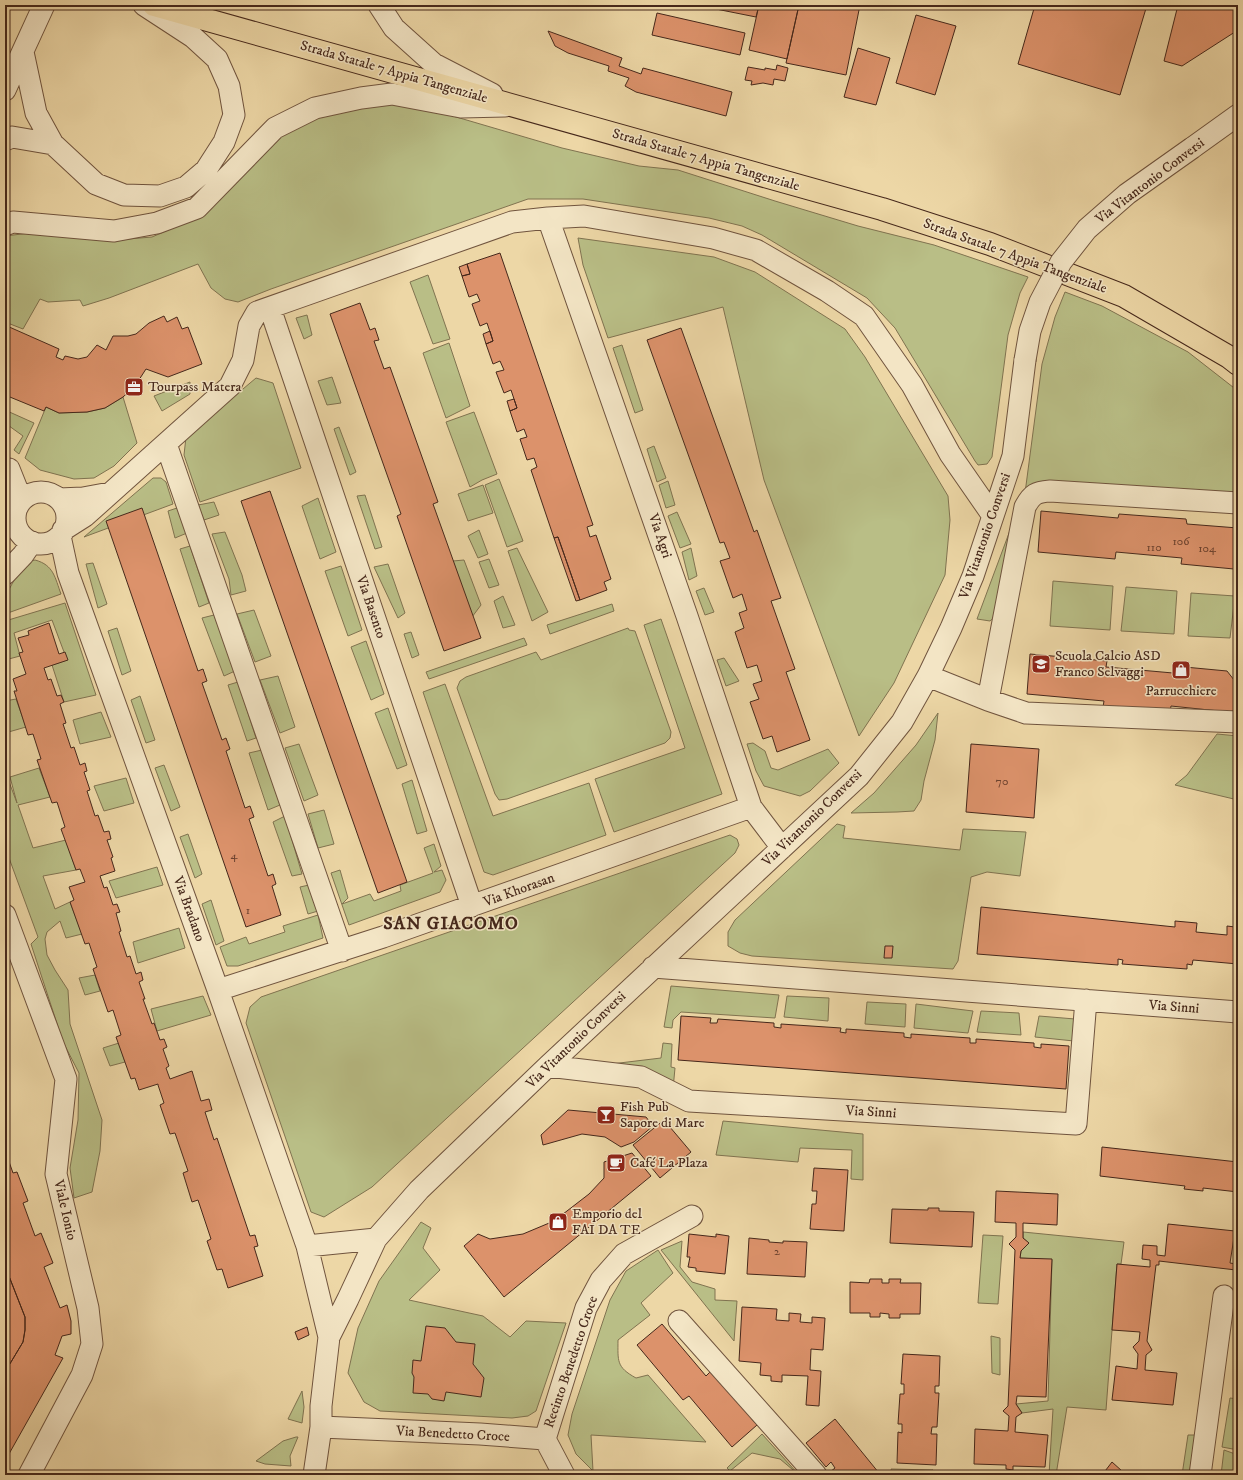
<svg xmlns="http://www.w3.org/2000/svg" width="1243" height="1480" viewBox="0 0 1243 1480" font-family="'IM FELL DW Pica',serif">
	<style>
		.green { fill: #b9be86; stroke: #807350 }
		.building { fill: #dc926b; stroke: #46281b }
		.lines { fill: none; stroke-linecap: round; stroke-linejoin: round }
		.minor-casing { stroke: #70543e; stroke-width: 23 }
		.highway-casing { stroke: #46281b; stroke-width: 24 }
		.minor { stroke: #f3e5c5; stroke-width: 21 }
		.highway { stroke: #edd7a6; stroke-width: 22 }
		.minor-bridge-casing { stroke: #70543e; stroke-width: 23; stroke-linecap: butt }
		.minor-bridge { stroke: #f3e5c5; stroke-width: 21 }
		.labels { text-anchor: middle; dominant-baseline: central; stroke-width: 3; stroke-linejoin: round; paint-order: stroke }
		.number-label { font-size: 12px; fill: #6c422f }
		.street-label { font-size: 14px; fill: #46281b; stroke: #f3e5c5 }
		.poi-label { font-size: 14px; fill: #46281b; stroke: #f3e5c5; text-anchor: start }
		.district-label { font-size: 18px; font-weight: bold; letter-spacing: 1px; fill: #46281b; stroke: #f3e5c5 }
	</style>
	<rect width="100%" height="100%" fill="#edd7a6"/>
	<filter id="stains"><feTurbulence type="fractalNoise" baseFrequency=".005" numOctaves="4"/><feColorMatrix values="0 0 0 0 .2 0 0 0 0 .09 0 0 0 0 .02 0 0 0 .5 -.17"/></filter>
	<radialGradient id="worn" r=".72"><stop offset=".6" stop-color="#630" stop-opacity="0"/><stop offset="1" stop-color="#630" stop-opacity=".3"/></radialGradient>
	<path class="green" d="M391,101L429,109L562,148L639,166L678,170L775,201L858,226L934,245L1028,277L1020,293L1008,335L992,457L987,464L978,465L975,461L895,328L867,298L762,235L742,226L709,218L583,199H528L271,289L238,302L225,299L211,288L198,264L109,298L83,306L80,300L48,302L40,299L23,329L5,322V236L30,233L116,240L152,237L182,224L285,133L310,119Z
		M578,238L714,257L755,272L845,329L865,357L948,496L950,520L945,575L894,683L859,736L764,480L723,307L608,338L583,265Z
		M428,275L450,339L433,344L410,282Z
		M1065,292L1102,306L1188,352L1238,391V498L1025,493L1042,364L1055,317Z
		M307,315L312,335L304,339L296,318Z
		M449,343L470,406L446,418L423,353Z
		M622,345L643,410L635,413L613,348Z
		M332,377L341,403L327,405L318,381Z
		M256,378L273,383L301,468L200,502L184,455L186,437Z
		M190,382V394L162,411L154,396Z
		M123,397L137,443L114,466L94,478L74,479L40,470L25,458L46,407L59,413L87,412L105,408Z
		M5,410L34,423L19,454L14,450L23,436L5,423Z
		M474,412L497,474L482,480L470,487L446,422Z
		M339,427L356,472L350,475L334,429Z
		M654,446L666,478L657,482L647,449Z
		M153,478H161L166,482L173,504L84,537Z
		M499,479L523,541L507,547L485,485Z
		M668,481L675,505L666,508L659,485Z
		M483,485L493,513L468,521L458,494Z
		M365,495L382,547L375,549L357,496Z
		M318,498L336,552L320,559L302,506Z
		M214,502L219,515L204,520L198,505Z
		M177,508L187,533L175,538L168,511Z
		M677,512L691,544L680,548L668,516Z
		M1015,517L1006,607L990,621L977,619Z
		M479,530L488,554L478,558L468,536Z
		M225,532L242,575L246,591L231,595L229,579L212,534Z
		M190,546L209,603L199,607L180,549Z
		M517,548L548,612L532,621L508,551Z
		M691,548L697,576L689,580L682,552Z
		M489,559L499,585L489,588L479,562Z
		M35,560C54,565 55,578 61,594L5,614V597L19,571L27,562Z
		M464,560L481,605L472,617L453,561Z
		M93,563L107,604L98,608L86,564Z
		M388,564L405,613L398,618L374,567Z
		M341,566L362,630L348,636L325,571Z
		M1053,581L1113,586L1110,630L1050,626Z
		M1126,587L1177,591L1174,634L1121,631Z
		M704,588L714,612L705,615L696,591Z
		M1191,593L1235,596L1230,638L1188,636Z
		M503,596L515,625L503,628L494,601Z
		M65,603L96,695L64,702L52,665L67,660L52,620L14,633L20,656L5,660V621Z
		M612,604L614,611L550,634L547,625Z
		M254,610L271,656L255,662L237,614Z
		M214,615L235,671L224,676L202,618Z
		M661,619L722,794L614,832L595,779L685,748L644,625Z
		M117,628L131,671L122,675L108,631Z
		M628,628L629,630L635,631L671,732L670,738L665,743L507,799L499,800L495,794L457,688L460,681L466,677L536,652L541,660Z
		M411,632L419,655L412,658L404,634Z
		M524,638L527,645L429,679L426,672Z
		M366,641L384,694L371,700L351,647Z
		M724,658L739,681L726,686L717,660Z
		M278,676L295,727L280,733L260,680Z
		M238,682L256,738L247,741L228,685Z
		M445,684L493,816L589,783L606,835L493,875L484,872L423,692Z
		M140,696L155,740L146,743L131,700Z
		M16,699L26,727L5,733V701Z
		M388,708L407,765L397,769L375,713Z
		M101,712L111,737L80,744L73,720Z
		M938,713L935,740L924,781L921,800L914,811L897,812L851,813L874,793L916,745Z
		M1217,734L1238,736V800L1175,785L1187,775Z
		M753,743L765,751L771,768L778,770L828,749L839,763L810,791L800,796L764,786L756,771L747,744Z
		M299,744L318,795L304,801L285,748Z
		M262,750L280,805L268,810L249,753Z
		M164,765L180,807L171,811L155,768Z
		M39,768L50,797L18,805L33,848L66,840L76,870L43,876L55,909L70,902L82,934L66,938L60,921L47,932L45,939L47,955L55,970L68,990L70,1024L102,1120L100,1151L92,1192L74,1198L70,1168L78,1120L79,1073L63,1042L31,944L38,937L5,847V771L17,803L10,777Z
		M126,778L134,803L104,811L94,786Z
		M412,780L427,831L417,834L402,784Z
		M324,810L334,844L318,848L308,814Z
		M285,816L302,874L292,876L273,822Z
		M837,824L845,826L843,838L960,850L963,829L1026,832L1020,876L987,872L971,877L958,961L953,969L752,956L740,953L728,946V932L735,920Z
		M188,834L202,874L195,878L180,837Z
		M730,835L737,839L739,845L735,853L372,1187L324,1217L311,1212L246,1023L250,1007L261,997Z
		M434,844L441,866L434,872L442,870L446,880L440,892L349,925L331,873L340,870L348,898L342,904L370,894L374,901L401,891L400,885L433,873L424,848Z
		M157,867L163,885L116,898L109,881Z
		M309,885L318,911L308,914L300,887Z
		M211,900L224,941L216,945L202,904Z
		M318,915L323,938L238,966H227L220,947L246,937L249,944L285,932L283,926Z
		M179,928L185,948L138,963L133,942Z
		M95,975L100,991L85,995L79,978Z
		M671,986L779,995L775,1018L681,1012L673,1020L672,1028L664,1027Z
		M203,996L211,1015L157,1031L151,1009Z
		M787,996L829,998L828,1021L784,1017Z
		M867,1002L906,1004L905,1027L865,1024Z
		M916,1004L973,1011L968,1033L914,1028Z
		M981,1011L1019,1013L1021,1035L977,1032Z
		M1039,1016L1075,1019L1074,1041L1035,1037Z
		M119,1043L125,1062L110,1066L103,1048Z
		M663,1043L672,1044L671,1067L675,1068L673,1089L611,1064L661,1058Z
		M723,1121L863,1134V1180L851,1179L852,1150L800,1148L798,1162L716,1155Z
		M421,1222L431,1228L423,1248L440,1270L409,1300L483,1316L510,1337L526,1321L566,1323L536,1411L528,1416L512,1418L380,1411L364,1402L348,1373L358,1328L379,1281Z
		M1023,1232L1124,1242L1121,1264H1117L1106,1410L1067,1407L1056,1475H1049L1053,1409L1022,1413L1016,1404L1048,1401L1052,1260L1020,1258L1021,1251L1029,1243L1023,1238Z
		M983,1235L1003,1236L998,1304L978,1303Z
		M682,1241L680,1267L692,1282L715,1289V1300L737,1301L734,1341L661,1250Z
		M658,1250L673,1273L641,1303L650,1315L618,1340C618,1361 616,1367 636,1378L648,1375L706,1442L591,1435L593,1471L576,1454L568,1435L572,1414L610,1300L626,1271Z
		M991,1336L1000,1338V1375L992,1373Z
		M302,1391L304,1407L302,1423L288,1419Z
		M1230,1398L1238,1399V1450L1222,1447Z
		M762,1434L799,1475L780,1459L752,1453L730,1471L727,1468Z
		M1188,1435H1196L1189,1475H1182Z
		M296,1437H298L290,1456L291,1466L265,1464L256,1461L283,1441Z
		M1224,1450L1238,1455V1475H1221Z
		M891,1469L933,1470L919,1475H893Z"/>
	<path class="building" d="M696,5H759L756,17Z
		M759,5H799L787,59L749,50Z
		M799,5H860L846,75L786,63Z
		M1035,5H1147L1120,95L1018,64Z
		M1178,5H1238V30L1182,66L1164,61Z
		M657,13L745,33L740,55L652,35Z
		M916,15L956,26L935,95L896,83Z
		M548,31L622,58L619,66L641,74L643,68L732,92L726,116L636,92L625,86L629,78L608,71L609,66L568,53L555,46Z
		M858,48L890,58L876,105L844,97Z
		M777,65L788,68L785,81L774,79L773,85L763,83L751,85L752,81L745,80L748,67L765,70V68L776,70Z
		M500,253L593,525L587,527L590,537L596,535L611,579L604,582L607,590L580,600L558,537L554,538L531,470L537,467L534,458L527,460L520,439L527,437L524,429L517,432L510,411L517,408L511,390L504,393L496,372L504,370L500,361L493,364L486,344L493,341L487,323L480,326L472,304L480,301L477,294L469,297L462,276L470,274L467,264Z
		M467,264L470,274L462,276L459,267Z
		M360,303L370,330L375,328L379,340L374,341L384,369L390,367L438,502L433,504L481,638L444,651L397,516L401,514L330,314Z
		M164,316L167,322L177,317L182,329L188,327L202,364L168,377L146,369L135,386L123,397L105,408L87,412L59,413L46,407L44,411L5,395V329L7,326L59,349L56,357L63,360L65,356L78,359L87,357L97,345L106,350L113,336H128L136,334L149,323Z
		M681,328L754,532L757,530L781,598L771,601L795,669L786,672L810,740L777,752L772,736L763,739L750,702L759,699L753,684L762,681L757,665L747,668L735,632L744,628L739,613L747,610L742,594L733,598L720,561L730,558L724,542L720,543L647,340Z
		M490,331L493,341L486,344L483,334Z
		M514,399L517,408L510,411L507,401Z
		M270,491L407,882L378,893L241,501Z
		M142,508L198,671L203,669L207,681L202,683L222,740L226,738L230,749L226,751L245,808L250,806L254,817L249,819L268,876L273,874L276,884L272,886L281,915L246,927L106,521Z
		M1041,511L1118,518L1119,514L1186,519L1187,524L1238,528V565L1234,569L1181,564L1182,558L1116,552L1115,559L1038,552Z
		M558,537L580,600L576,601L554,538Z
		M49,623L59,654L65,652L68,660L44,668L48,680L51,679L57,696L61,695L64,702L60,704L66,723L63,724L71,748L74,747L80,765L85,763L87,771L84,772L90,790L87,791L95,816L98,815L104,832L109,831L111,839L107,840L113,857L111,858L115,871L100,876L104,888L107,887L113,905L117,904L120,912L116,913L121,931L119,932L127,957L130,956L136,974L141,972L143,980L139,982L145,999H143L152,1024L154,1023L160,1040L164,1039L167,1047L163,1049L169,1066L166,1068L170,1079L192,1071L201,1101L209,1099L212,1110L205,1112L214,1140L217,1138L250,1236L255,1235L258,1246L254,1247L263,1276L228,1288L222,1269L217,1270L207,1241L211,1239L198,1200L192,1202L183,1173L188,1171L175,1133L170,1134L160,1105L164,1103L158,1085V1084L139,1090L135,1078L131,1079L116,1037L121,1035L113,1010L108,1012L93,969L97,967L89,943L85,944L70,902L74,900L69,887L85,882L80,869L76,870L61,829L65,827L57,802L52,803L37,760L41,759L33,734L28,735L14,691H17L13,679L26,674L19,653L23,652L18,638L29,635L28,631Z
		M1030,654L1107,661L1106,667L1173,673L1174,666L1227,671L1238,685V713L1171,706L1170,712L1103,707L1104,701L1027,694Z
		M971,744L1039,749L1034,818L966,812Z
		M981,907L1175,927V921L1197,923L1196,932L1227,935V926L1235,927V935L1238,936V964L1193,960L1192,965L1187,964V969L1122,964L1123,960L1118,959V965L977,954Z
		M885,946H893L892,958H884Z
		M681,1016L711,1018L710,1023H717L718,1019L774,1023V1027L781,1028V1024L841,1028L840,1032L846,1033V1029L904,1033V1037L911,1038V1034L970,1038V1043H976V1039L1034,1043V1047L1041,1048V1044L1069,1046L1066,1089L678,1060Z
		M568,1110L646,1117L653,1126L634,1142L621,1147L605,1137L582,1134L543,1145L541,1135Z
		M664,1120L691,1152L660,1178L633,1145Z
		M1102,1147L1238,1162V1192L1203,1188V1191L1184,1189L1185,1186L1100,1176Z
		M632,1153L651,1176L504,1297L464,1246L478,1234L490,1239L523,1234L554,1221L589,1194L604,1178V1162Z
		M7,1156L13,1173L17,1172L28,1201L23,1203L35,1236L41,1233L53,1263L44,1267L60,1308L67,1305L71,1321V1334L62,1336L55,1355L63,1358L5,1461V1372L23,1342L25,1330V1317L5,1266V1157Z
		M814,1168L848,1170L844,1231L810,1229L812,1204H816L817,1191H812Z
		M996,1191L1058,1194L1057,1225L1023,1223V1238L1029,1243L1021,1251L1020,1258L1052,1259L1046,1397L1017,1396L1016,1404L1022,1413L1016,1417L1015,1432L1048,1435L1045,1467L1013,1466V1470L1006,1469V1465L974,1464L975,1429L1008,1431L1009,1416L1003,1411L1008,1406L1015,1250L1009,1244L1016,1237V1223L995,1222Z
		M928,1208H939V1211L974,1212L972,1247L890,1243L892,1209L928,1210Z
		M1168,1224L1235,1231L1230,1263L1236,1264L1238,1263V1273L1236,1270L1159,1261V1265H1156L1147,1341L1152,1350L1146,1355L1145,1370L1177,1373L1173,1405L1112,1400L1116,1366L1137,1369L1138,1354L1133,1347L1139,1341L1140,1332L1112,1330L1117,1264L1150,1267V1260L1142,1259L1143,1245L1157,1246V1255L1165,1256Z
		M689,1234L716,1237V1234L729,1236L725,1274L696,1271V1268L688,1267L690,1257H687Z
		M749,1238L769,1240V1242L783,1243V1241L807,1242L805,1277L747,1274Z
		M5,1266L25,1317V1330L23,1342L5,1372L6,1314L5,1307Z
		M870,1279H882V1283H889V1279H901L900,1283H921L920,1314H900V1318H889V1314L880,1313V1317H870V1313H850V1282L869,1283Z
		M742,1307L777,1309L776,1320L789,1321V1313L801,1314L800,1322L812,1323V1317L825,1318L823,1350L811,1349L810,1370L821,1371L819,1406L806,1405L808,1376L782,1375V1382L771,1381V1376L760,1375L761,1363L739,1361Z
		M662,1324L706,1376L711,1371L757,1425L732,1447L689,1396L683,1400L637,1345Z
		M426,1326L445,1328L456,1342L475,1344L473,1364L484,1378L481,1397L446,1392L444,1401L432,1399L428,1394L413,1393L414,1377L412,1373L413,1360L421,1361Z
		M307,1327L309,1335L298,1340L295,1332Z
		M903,1354L940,1356L939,1386H935V1393H939L937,1427H932L931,1434H937L936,1465L897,1463L898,1432L902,1433V1424H898L900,1394H904V1384H901Z
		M835,1419L879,1473L877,1475H832L830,1472L835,1468L831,1462L826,1467L806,1443Z
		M1112,1462L1122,1471L1120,1473L1122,1475H1102Z"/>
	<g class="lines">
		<defs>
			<path id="minor" d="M379,5L394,28L434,64L492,94
				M23,52L36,113L53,144
				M5,90L44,5
				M5,140L12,137L53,144L96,184L124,195L160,196L186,187L206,170L224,142L234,115L229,86L217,59L193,37L144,5
				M1192,148L1238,115
				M548,218L687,616L751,807L782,848
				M5,225L13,222L114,231L157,223L197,208L275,128L315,108L361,98L392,94L461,107L505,106
				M270,308L472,906
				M166,444L342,951
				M9,469L17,489V508
				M15 518a26 26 0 1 1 52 0a26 26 0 1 1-52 0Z
				M59,499L83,498L110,493
				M63,530L85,516L230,386L243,360L249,326L257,312L512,222L548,218L584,216L713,238L756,250L827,291L864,316L912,385L950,454L993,516
				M60,536L68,573L218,990L307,1246L329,1337
				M5,574L23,555L32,542
				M928,676L988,700L1026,713L1238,722
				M988,700L1025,507C1032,494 1036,492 1050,491L1238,503
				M5,915L66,1079L56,1174L88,1308L92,1344L82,1375L29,1475
				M653,967L1238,1012
				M218,990L383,937L751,807
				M548,1066L641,1077L689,1101L1076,1124L1086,1000
				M307,1246L376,1239
				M679,1321L816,1475
				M321,1427L480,1434L545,1439L564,1475
				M545,1439L586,1308L601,1280L624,1254L692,1216
				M314,1475L321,1427V1406L329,1337L348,1299L376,1239L419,1190L548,1066L859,776L902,722L928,676L951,628L973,576L1013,456L1025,360
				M1200,1475L1224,1296"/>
			<path id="highway" d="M154,5L882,209L990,244L1124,296L1229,357L1238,364"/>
		</defs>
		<use href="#minor" class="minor-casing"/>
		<use href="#highway" class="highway-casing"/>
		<use href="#minor" class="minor"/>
		<use href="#highway" class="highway"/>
		<defs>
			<path id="minor-bridge" d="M1025,360L1030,331L1040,302L1061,262L1087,229L1127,194L1192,148"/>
		</defs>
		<use href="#minor-bridge" class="minor-bridge-casing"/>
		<use href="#minor-bridge" class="minor-bridge"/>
	</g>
	<defs>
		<symbol id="office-square" viewBox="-11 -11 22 22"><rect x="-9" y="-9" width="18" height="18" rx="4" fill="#8f2418" stroke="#f3e5c5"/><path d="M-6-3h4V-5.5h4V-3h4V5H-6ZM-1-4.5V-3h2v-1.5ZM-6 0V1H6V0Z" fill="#fff"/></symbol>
		<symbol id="school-square" viewBox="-11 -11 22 22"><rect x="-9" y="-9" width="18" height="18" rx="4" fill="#8f2418" stroke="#f3e5c5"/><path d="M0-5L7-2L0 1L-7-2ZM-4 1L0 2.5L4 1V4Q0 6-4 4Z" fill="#fff"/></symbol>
		<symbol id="shop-square" viewBox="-11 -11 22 22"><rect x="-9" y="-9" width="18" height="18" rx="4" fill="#8f2418" stroke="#f3e5c5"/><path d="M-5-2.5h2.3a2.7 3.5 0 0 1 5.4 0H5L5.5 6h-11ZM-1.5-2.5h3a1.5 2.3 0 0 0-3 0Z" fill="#fff"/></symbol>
		<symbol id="bar-square" viewBox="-11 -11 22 22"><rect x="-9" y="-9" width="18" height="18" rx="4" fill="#8f2418" stroke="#f3e5c5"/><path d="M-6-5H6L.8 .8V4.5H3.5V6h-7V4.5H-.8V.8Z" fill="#fff"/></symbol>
		<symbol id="cafe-square" viewBox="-11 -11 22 22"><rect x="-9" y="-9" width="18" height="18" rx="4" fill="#8f2418" stroke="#f3e5c5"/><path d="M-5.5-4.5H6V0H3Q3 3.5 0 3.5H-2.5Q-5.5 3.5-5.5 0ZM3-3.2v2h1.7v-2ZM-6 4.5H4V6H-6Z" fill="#fff"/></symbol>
	</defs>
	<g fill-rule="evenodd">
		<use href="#office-square" x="123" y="376" width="22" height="22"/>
		<use href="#school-square" x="1030" y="653" width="22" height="22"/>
		<use href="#shop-square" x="1170" y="659" width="22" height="22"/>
		<use href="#bar-square" x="595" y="1104" width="22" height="22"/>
		<use href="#cafe-square" x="605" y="1152" width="22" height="22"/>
		<use href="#shop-square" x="547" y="1211" width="22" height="22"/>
	</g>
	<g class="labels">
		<g class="number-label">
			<text x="1181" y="541">106</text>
			<text x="1154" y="547">110</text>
			<text x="1207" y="548">104</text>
			<text x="1002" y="781">70</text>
			<text x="234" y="855">4</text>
			<text x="248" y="910">1</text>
			<text x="777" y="1251">2</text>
		</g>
		<g class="street-label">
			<text transform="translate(394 72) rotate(16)">Strada Statale 7 Appia Tangenziale</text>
			<text transform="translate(706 160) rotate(16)">Strada Statale 7 Appia Tangenziale</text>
			<text transform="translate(1150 181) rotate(-37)">Via Vitantonio Conversi</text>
			<text transform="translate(1015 256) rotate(20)">Strada Statale 7 Appia Tangenziale</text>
			<text transform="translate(660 536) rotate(71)">Via Agri</text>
			<text transform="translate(985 536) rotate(-71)">Via Vitantonio Conversi</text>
			<text transform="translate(371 607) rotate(71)">Via Basento</text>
			<text transform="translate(812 818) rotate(-44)">Via Vitantonio Conversi</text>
			<text transform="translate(519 890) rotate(-20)">Via Khorasan</text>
			<text transform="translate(189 909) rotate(70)">Via Bradano</text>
			<text transform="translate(1174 1007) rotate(4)">Via Sinni</text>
			<text transform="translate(576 1040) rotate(-44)">Via Vitantonio Conversi</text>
			<text transform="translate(871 1112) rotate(3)">Via Sinni</text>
			<text transform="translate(65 1210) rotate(77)">Viale Ionio</text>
			<text transform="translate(571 1362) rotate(-71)">Recinto Benedetto Croce</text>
			<text transform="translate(453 1434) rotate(3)">Via Benedetto Croce</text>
		</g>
		<g class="poi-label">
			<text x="148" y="387">Tourpass Matera</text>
			<text x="1055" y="656">Scuola Calcio ASD<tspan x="1055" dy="16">Franco Selvaggi</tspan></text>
			<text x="1181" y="691" text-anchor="middle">Parrucchiere</text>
			<text x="620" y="1107">Fish Pub<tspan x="620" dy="16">Sapore di Mare</tspan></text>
			<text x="630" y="1163">Café La Plaza</text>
			<text x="572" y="1214">Emporio del<tspan x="572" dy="16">FAI DA TE</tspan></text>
		</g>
		<g class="district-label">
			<text x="451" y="924">SAN GIACOMO</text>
		</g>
	</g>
	<rect width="1243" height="1480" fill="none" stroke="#edd7a6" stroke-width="20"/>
	<rect x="6" y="6" width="1231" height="1468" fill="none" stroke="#46281b" stroke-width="2"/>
	<rect x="10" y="10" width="1223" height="1460" fill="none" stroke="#46281b"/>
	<rect width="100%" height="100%" filter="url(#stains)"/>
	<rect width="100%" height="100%" fill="url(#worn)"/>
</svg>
